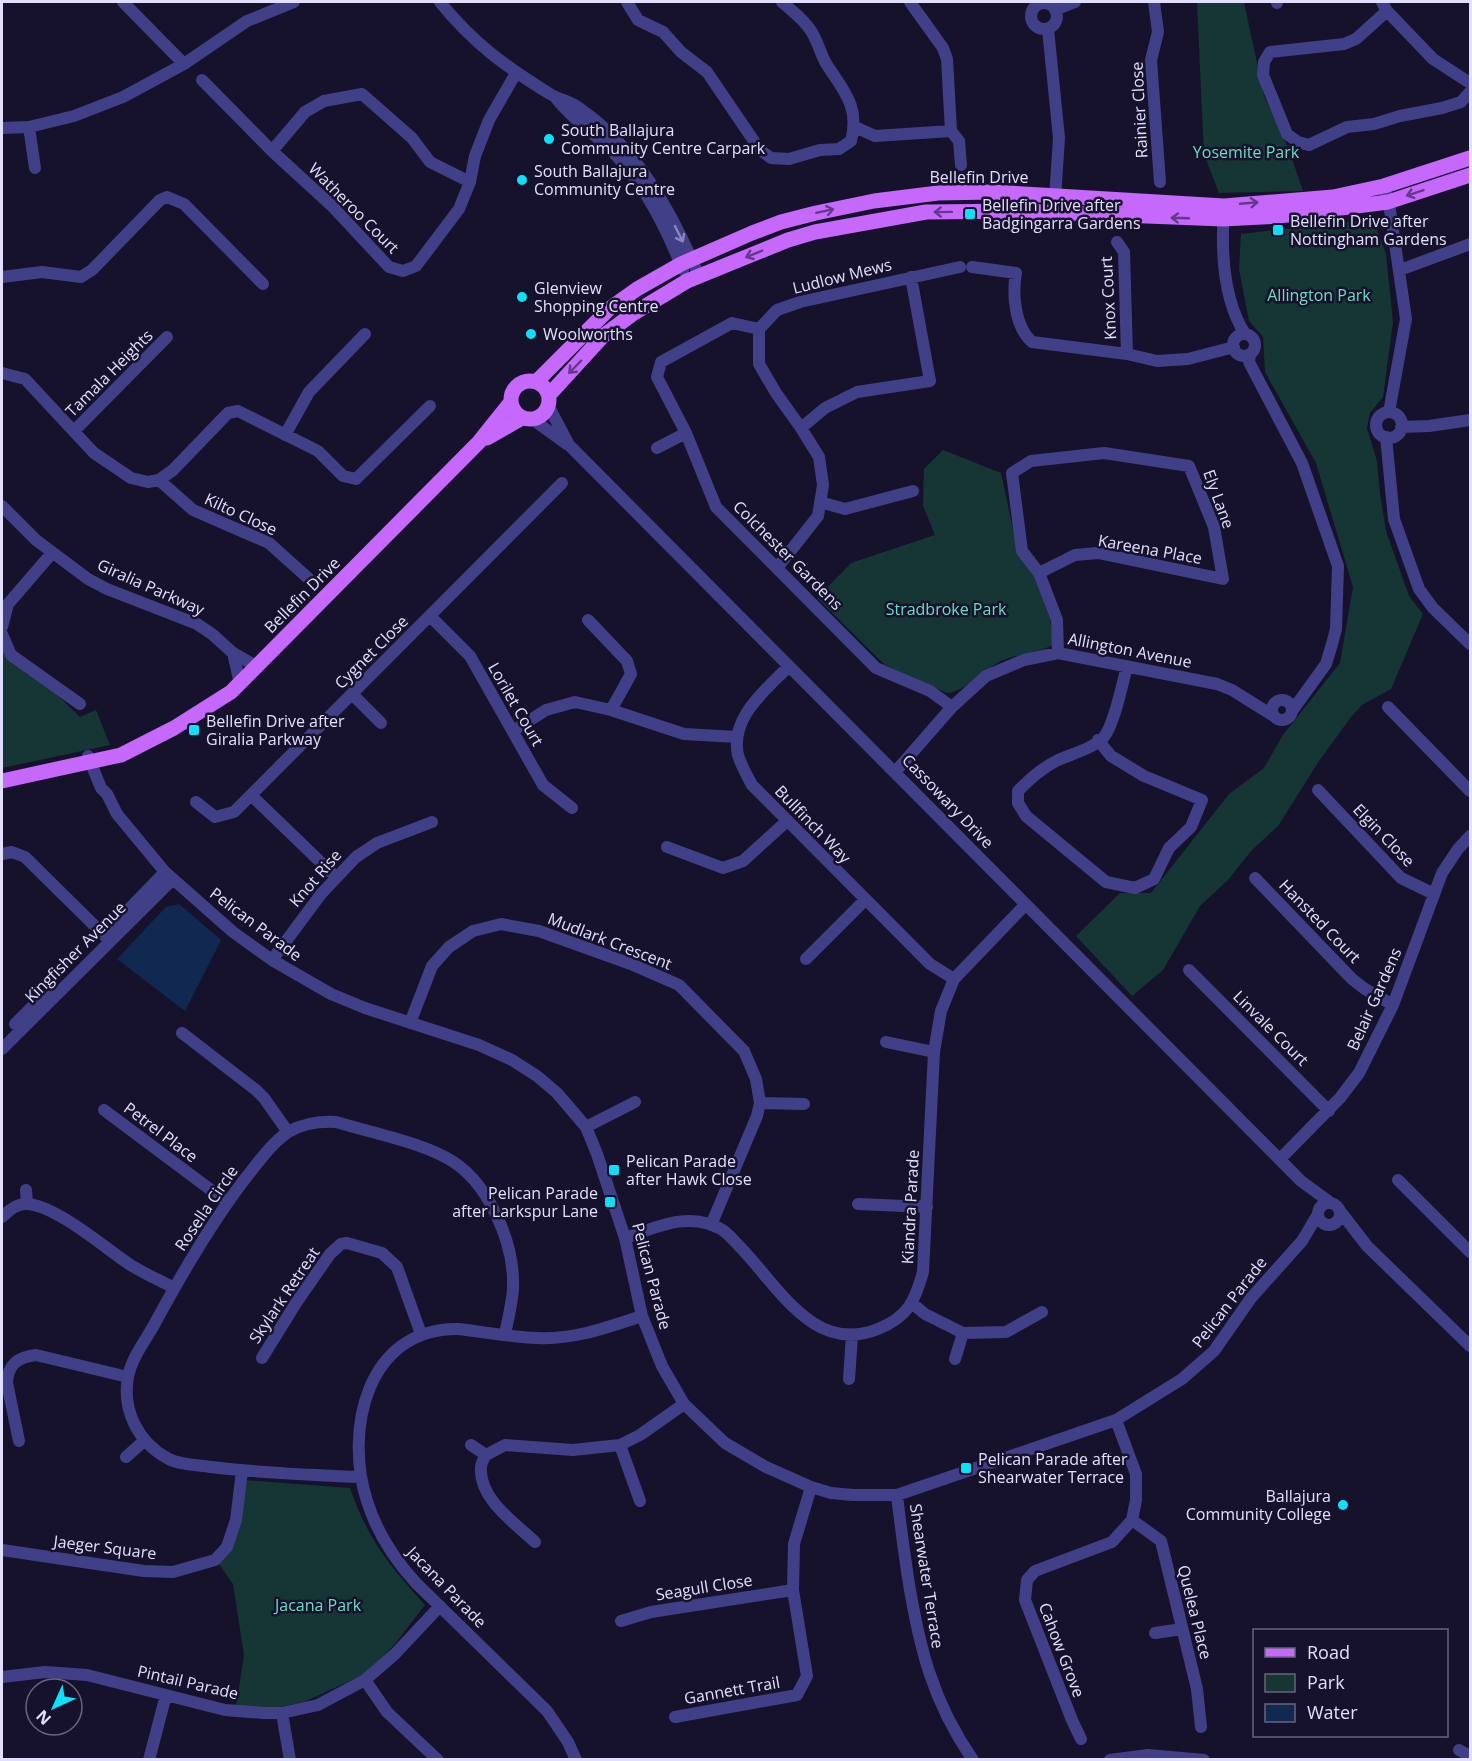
<svg xmlns="http://www.w3.org/2000/svg" width="1472" height="1761" viewBox="0 0 1472 1761" font-family="'Open Sans',sans-serif">
	<style>
		.green { fill: #153635 }
		.water { fill: #112951 }
		.lines { fill: none; stroke-linecap: round; stroke-linejoin: round }
		.minor { stroke: #423f89; stroke-width: 12 }
		.major { stroke: #c568fb; stroke-width: 15 }
		.oneway { stroke: #653989 }
		.oneway2 { stroke: #8a87be }
		.poi-dot { fill: #0fe0f9; stroke: #17122c; stroke-width: 2 }
		.labels { text-anchor: middle; dominant-baseline: central; stroke-width: 5; stroke-linejoin: round; paint-order: stroke }
		.street-label { font-size: 16px; fill: #e2defe; stroke: #17122c }
		.poi-label { font-size: 16px; fill: #e2defe; stroke: #17122c; text-anchor: start }
		.park-label { font-size: 16px; fill: #69dec2; stroke: #17122c }
	</style>
	<rect width="100%" height="100%" fill="#17122c"/>
	<path class="green" d="M1197,2H1244L1264,96L1288,147L1303,191L1219,193L1204,154Z
		M1373,219L1386,254L1393,322L1383,397L1370,413L1367,428L1377,461L1380,494L1386,531L1409,596L1423,614L1391,689L1362,705L1351,717L1319,761L1278,826L1251,851L1228,880L1200,906L1163,970L1132,996L1076,936L1120,893H1151L1229,794L1264,768L1283,735L1340,663L1353,587L1316,463L1265,372L1263,337L1249,321L1239,269L1241,234Z
		M943,450L1001,473L1017,548L1033,574L1050,619L1053,645C1036,654 1014,654 999,662C982,672 966,691 947,693L885,665L817,598L851,563L935,535L923,506L924,469Z
		M2,649L27,674L46,684L80,717L96,710L110,745L2,768Z
		M244,1480L350,1488C368,1540 389,1565 425,1605L395,1644L367,1673L304,1702L271,1709L236,1706L244,1655L233,1584L219,1564Z"/>
	<path class="water" d="M179,904L221,940L185,1011L117,959L166,907Z"/>
	<g class="lines">
		<path class="minor" d="M123,2L184,64
			M440,2C473,43 506,67 550,94C560,100 570,101 579,108C637,148 672,212 699,276
			M627,2L638,20L663,32L681,52L707,72L760,150L771,158L789,159L820,150L839,149L851,141C860,107 844,91 827,65C820,54 818,41 811,31C804,19 792,11 782,2
			M1154,2L1158,32L1151,60L1160,182
			M1277,2V3
			M1382,2L1387,11L1433,59L1470,83
			M1031 16a13 13 0 1 1 26 0a13 13 0 1 1-26 0Z
			M1055,10L1075,2
			M1387,11L1356,39L1344,44L1270,52L1264,62L1263,75L1287,134L1298,142L1309,145L1347,127L1374,124L1400,116L1442,108L1461,102L1470,92
			M1048,29L1059,138L1054,213
			M202,80L272,151L332,206L389,267L403,271L416,266L459,209L470,182L475,156L489,120L516,73
			M556,98C572,119 594,133 613,152C645,185 666,228 683,270
			M29,127L35,168
			M855,127L875,136L951,131L947,59L943,48L910,2
			M2,128L29,127L74,116L123,97L184,64L247,21L294,2
			M951,131L959,141L961,165
			M272,151L305,112L324,101L362,94L412,138L430,162L470,182
			M1384,186L1390,210L1406,319L1389,412
			M1224,210C1221,250 1223,299 1245,334
			M1117,242L1124,252L1127,354
			M972,267L1016,273C1012,295 1015,327 1032,342L1127,354L1157,361L1188,359L1234,347
			M1400,270L1470,244
			M2,277L42,272L81,277L92,270L160,200L167,197L184,204L263,284
			M759,329L732,323L661,362L657,377L686,433L716,507L876,668L930,691L952,707
			M1233 345a11 11 0 1 1 22 0a11 11 0 1 1-22 0Z
			M1250,354L1249,362L1302,463L1338,566L1336,629L1332,644L1326,664L1292,711
			M2,373L25,379L94,453L131,478L148,482L159,480L173,470L228,413L238,411L318,451L343,476L356,479L430,406
			M548,405L569,445L1301,1181L1331,1203
			M1376 425a13 13 0 1 1 26 0a13 13 0 1 1-26 0Z
			M532,419L568,445
			M1401,427L1429,426L1470,420
			M801,428L825,408L857,392L930,381L911,277
			M74,431L167,337
			M285,435L309,392L365,334
			M1386,437L1394,519L1419,589L1433,608L1470,644
			M657,448L686,433
			M159,480L193,510L269,543L308,578
			M820,502L845,509L913,491
			M2,506L36,540L88,579L107,589L197,624L212,634L233,653L258,667
			M777,568L818,516L823,485L819,457L801,428L776,393L759,364V329L777,310L800,302L960,267
			M1039,573L1075,555L1098,553L1223,579L1214,527L1189,466L1104,453L1031,461L1012,473L1022,551L1039,573L1057,620L1058,653
			M430,616L470,656L543,785L572,808
			M588,620L627,661L631,674L611,710
			M2,627L8,604L52,553
			M2,634L11,655L80,704
			M233,653L240,684
			M789,666C765,691 730,717 738,755C741,765 747,776 752,785L930,964L954,979
			M352,694L381,723
			M1272 710a10 10 0 1 1 20 0a10 10 0 1 1-20 0Z
			M1388,707L1470,791
			M513,731L546,710L575,702L611,710L684,734L737,737
			M1098,740L1111,756L1144,776L1202,800L1191,827L1169,848L1154,879L1135,888L1106,882L1026,816L1018,803V791C1031,778 1042,768 1058,760C1074,753 1092,749 1104,737C1114,725 1123,682 1127,666
			M88,756L101,788L107,794L117,814L165,872L233,932L272,960L331,994L365,1008L479,1045L512,1060L537,1076L557,1093L586,1127L597,1154L625,1238L642,1316L662,1366L684,1404L725,1443L766,1467L811,1487L831,1493L853,1495H897L1116,1420L1182,1379L1214,1351L1251,1298L1302,1241L1318,1214
			M896,771L952,707L986,676L1024,660L1058,653L1217,684L1232,690L1272,715
			M1318,790L1401,878L1434,894
			M251,795L336,877
			M196,802L215,817L234,812L562,483
			M667,847L723,868L743,861L787,821
			M2,854L12,852L25,857L109,940
			M1255,878L1352,979L1365,989L1393,1005
			M104,935L165,872
			M806,959L865,900
			M272,960L321,894L356,857L377,843L432,822
			M1189,970L1329,1111
			M410,1023L432,966L449,947L473,931L501,924L539,931L631,964L679,985L744,1051L756,1079L760,1103L757,1116L711,1225
			M15,1024L47,992
			M182,1033L256,1090L264,1098L288,1132
			M886,1042L934,1052
			M2,1049L173,879
			M760,1103L804,1104
			M104,1110L227,1202
			M586,1127L635,1102
			M1280,1159L1340,1098L1359,1073L1393,1005L1442,873L1458,849L1470,836
			M1398,1180L1470,1252
			M26,1190L27,1204
			M1318 1214a11 11 0 1 1 22 0a11 11 0 1 1-22 0Z
			M858,1204L927,1207
			M1340,1211L1367,1246L1470,1346
			M2,1217C8,1211 16,1204 25,1204C53,1203 105,1248 129,1264C143,1273 159,1280 174,1288
			M625,1238C657,1227 688,1211 721,1229C728,1233 735,1242 741,1248C778,1286 814,1355 878,1329C908,1317 915,1301 923,1272L934,1052L941,1011L954,979L1025,905
			M913,1304L925,1314L963,1333L1006,1332L1042,1312
			M262,1358L296,1303L330,1254L341,1244L347,1243L382,1253L397,1267L421,1334
			M955,1359L963,1333
			M849,1379L852,1336
			M19,1441L7,1383C8,1364 18,1357 36,1355L128,1377
			M471,1445L486,1455
			M620,1445L640,1501
			M126,1457L145,1440
			M360,1477C310,1475 260,1473 211,1467C197,1465 179,1465 167,1458C138,1442 122,1410 128,1377C131,1359 145,1341 154,1325C182,1273 212,1221 248,1175C260,1160 272,1143 288,1132C304,1123 319,1121 336,1122C369,1132 415,1141 445,1157C487,1178 515,1242 513,1289C512,1304 508,1319 505,1334
			M897,1495C900,1523 904,1550 908,1578C919,1646 932,1701 973,1760
			M1132,1520L1161,1541L1197,1689L1201,1727
			M535,1542C515,1523 479,1499 481,1468C481,1464 484,1458 486,1455L505,1445L573,1450L620,1445L640,1435L684,1404
			M2,1550L144,1571L173,1572L215,1560L227,1547L236,1520L242,1471
			M621,1621L651,1612L793,1590
			M1155,1633L1182,1629
			M2,1677L45,1672L87,1675L225,1710L264,1713H282L318,1705L365,1680L395,1654L440,1606
			M365,1680L387,1712L438,1760
			M282,1713L290,1760
			M675,1717L797,1695L807,1676L793,1590L794,1544L811,1487
			M1081,1739L1072,1720L1025,1600L1027,1580L1035,1571L1112,1542L1132,1520L1136,1500V1474L1116,1420
			M1459,1750L1470,1756
			M149,1760L166,1695
			M576,1760L568,1742L547,1711L416,1583C394,1559 377,1533 367,1501C344,1430 367,1328 458,1329C484,1332 511,1337 537,1338C574,1340 608,1327 642,1316
			M1110,1760L1148,1755L1204,1760"/>
		<path class="major" d="M511 400a19 19 0 1 1 38 0a19 19 0 1 1-38 0Z
			M536,382L609,309L637,289L681,264L752,233L781,222L816,213L874,201L938,193L993,192L1224,206L1333,197L1384,186L1470,158
			M549,395L603,336L634,313L687,281L788,240L815,232L926,212L1020,211L1223,219L1279,216L1388,202L1470,175
			M487,438L522,418
			M2,781L121,755L174,728L231,692L479,442L511,402"/>
	</g>
	<defs><path id="oneway-shaft" d="M-6 0H5M1.5-3L5.5 0L1.5 3" fill="none" stroke-width="1.6" stroke-linecap="round" stroke-linejoin="round" transform="scale(1.5)"/></defs>
	<g class="oneway">
		<use href="#oneway-shaft" transform="translate(1415 193) rotate(162)"/>
		<use href="#oneway-shaft" transform="translate(1249 203) rotate(-5)"/>
		<use href="#oneway-shaft" transform="translate(825 211) rotate(-12)"/>
		<use href="#oneway-shaft" transform="translate(943 212) rotate(179)"/>
		<use href="#oneway-shaft" transform="translate(1180 218) rotate(-178)"/>
		<use href="#oneway-shaft" transform="translate(754 254) rotate(158)"/>
		<use href="#oneway-shaft" transform="translate(575 367) rotate(134)"/>
	</g>
	<use class="oneway2" href="#oneway-shaft" transform="translate(679 234) rotate(63)"/>
	<g class="poi-dot">
		<circle cx="549" cy="139" r="6"/>
		<circle cx="522" cy="180" r="6"/>
		<rect x="964" y="208" width="12" height="12" rx="3"/>
		<rect x="1272" y="224" width="12" height="12" rx="3"/>
		<circle cx="522" cy="297" r="6"/>
		<circle cx="531" cy="334" r="6"/>
		<rect x="188" y="724" width="12" height="12" rx="3"/>
		<rect x="608" y="1164" width="12" height="12" rx="3"/>
		<rect x="604" y="1196" width="12" height="12" rx="3"/>
		<rect x="960" y="1462" width="12" height="12" rx="3"/>
		<circle cx="1343" cy="1505" r="6"/>
	</g>
	<g class="labels">
		<g class="street-label">
			<text transform="translate(1139 110) rotate(-93)">Rainier Close</text>
			<text x="979" y="177">Bellefin Drive</text>
			<text transform="translate(354 208) rotate(45)">Watheroo Court</text>
			<text transform="translate(842 276) rotate(-14)">Ludlow Mews</text>
			<text transform="translate(1108 298) rotate(-93)">Knox Court</text>
			<text transform="translate(109 373) rotate(-45)">Tamala Heights</text>
			<text transform="translate(1219 499) rotate(70)">Ely Lane</text>
			<text transform="translate(241 514) rotate(25)">Kilto Close</text>
			<text transform="translate(1150 549) rotate(10)">Kareena Place</text>
			<text transform="translate(788 555) rotate(45)">Colchester Gardens</text>
			<text transform="translate(151 587) rotate(24)">Giralia Parkway</text>
			<text transform="translate(302 595) rotate(-45)">Bellefin Drive</text>
			<text transform="translate(1130 650) rotate(11)">Allington Avenue</text>
			<text transform="translate(371 652) rotate(-45)">Cygnet Close</text>
			<text transform="translate(516 704) rotate(60)">Lorilet Court</text>
			<text transform="translate(948 801) rotate(46)">Cassowary Drive</text>
			<text transform="translate(813 824) rotate(46)">Bullfinch Way</text>
			<text transform="translate(1384 835) rotate(46)">Elgin Close</text>
			<text transform="translate(315 878) rotate(-49)">Knot Rise</text>
			<text transform="translate(1320 921) rotate(46)">Hansted Court</text>
			<text transform="translate(256 924) rotate(37)">Pelican Parade</text>
			<text transform="translate(610 941) rotate(21)">Mudlark Crescent</text>
			<text transform="translate(75 952) rotate(-45)">Kingfisher Avenue</text>
			<text transform="translate(1374 999) rotate(-66)">Belair Gardens</text>
			<text transform="translate(1271 1028) rotate(45)">Linvale Court</text>
			<text transform="translate(161 1132) rotate(37)">Petrel Place</text>
			<text transform="translate(910 1207) rotate(-87)">Kiandra Parade</text>
			<text transform="translate(206 1208) rotate(-56)">Rosella Circle</text>
			<text transform="translate(652 1276) rotate(75)">Pelican Parade</text>
			<text transform="translate(284 1295) rotate(-56)">Skylark Retreat</text>
			<text transform="translate(1229 1302) rotate(-52)">Pelican Parade</text>
			<text transform="translate(105 1547) rotate(7)">Jaeger Square</text>
			<text transform="translate(927 1576) rotate(81)">Shearwater Terrace</text>
			<text transform="translate(447 1587) rotate(46)">Jacana Parade</text>
			<text transform="translate(704 1587) rotate(-9)">Seagull Close</text>
			<text transform="translate(1195 1612) rotate(76)">Quelea Place</text>
			<text transform="translate(1062 1650) rotate(69)">Cahow Grove</text>
			<text transform="translate(188 1682) rotate(13)">Pintail Parade</text>
			<text transform="translate(732 1690) rotate(-10)">Gannett Trail</text>
		</g>
		<g class="poi-label">
			<text x="561" y="130">South Ballajura<tspan x="561" dy="18">Community Centre Carpark</tspan></text>
			<text x="534" y="171">South Ballajura<tspan x="534" dy="18">Community Centre</tspan></text>
			<text x="982" y="205">Bellefin Drive after<tspan x="982" dy="18">Badgingarra Gardens</tspan></text>
			<text x="1290" y="221">Bellefin Drive after<tspan x="1290" dy="18">Nottingham Gardens</tspan></text>
			<text x="534" y="288">Glenview<tspan x="534" dy="18">Shopping Centre</tspan></text>
			<text x="543" y="334">Woolworths</text>
			<text x="206" y="721">Bellefin Drive after<tspan x="206" dy="18">Giralia Parkway</tspan></text>
			<text x="626" y="1161">Pelican Parade<tspan x="626" dy="18">after Hawk Close</tspan></text>
			<text x="598" y="1193" text-anchor="end">Pelican Parade<tspan x="598" dy="18">after Larkspur Lane</tspan></text>
			<text x="978" y="1459">Pelican Parade after<tspan x="978" dy="18">Shearwater Terrace</tspan></text>
			<text x="1331" y="1496" text-anchor="end">Ballajura<tspan x="1331" dy="18">Community College</tspan></text>
		</g>
		<g class="park-label">
			<text x="1246" y="152">Yosemite Park</text>
			<text x="1319" y="295">Allington Park</text>
			<text x="946" y="609">Stradbroke Park</text>
			<text x="318" y="1605">Jacana Park</text>
		</g>
	</g>
	<rect width="1472" height="1761" fill="none" stroke="#e2defe" stroke-width="6"/>
	<rect x="1253" y="1629" width="195" height="108" fill="#17122c" stroke="#686480" stroke-width="1.5"/>
	<rect x="1265" y="1648" width="30" height="9" fill="#c568fb" stroke="#686480" stroke-width="1.5"/>
	<text x="1307" y="1659" font-size="18" fill="#e2defe">Road</text>
	<rect x="1265" y="1674" width="30" height="18" fill="#153635" stroke="#686480" stroke-width="1.5"/>
	<text x="1307" y="1689" font-size="18" fill="#e2defe">Park</text>
	<rect x="1265" y="1704" width="30" height="18" fill="#112951" stroke="#686480" stroke-width="1.5"/>
	<text x="1307" y="1719" font-size="18" fill="#e2defe">Water</text>
	<g transform="translate(54 1707) rotate(225)"><circle r="28" fill="#17122c" stroke="#686480" stroke-width="1.5"/>
	<path d="M0-4.5L10 22L0 15L-10 22Z" fill="#0fe0f9"/>
	<text y="-9" font-size="16" font-weight="bold" text-anchor="middle" fill="#e2defe">N</text>
	</g>
</svg>
